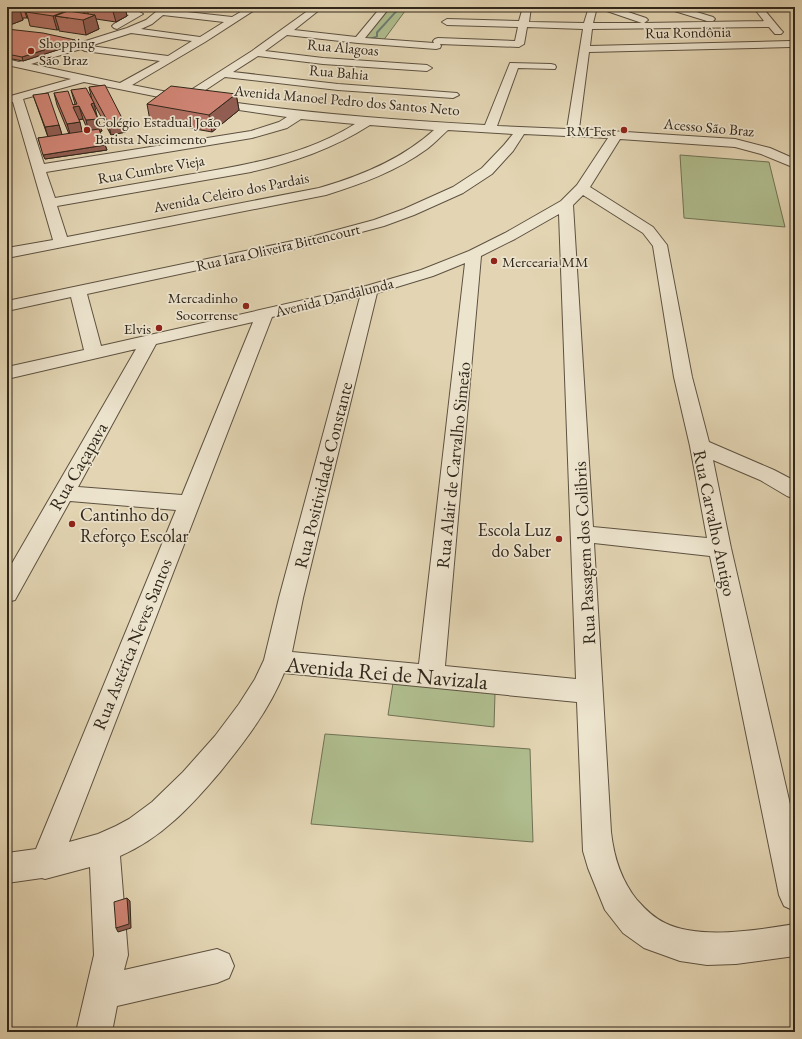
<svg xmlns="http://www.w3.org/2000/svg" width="802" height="1039" viewBox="0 0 802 1039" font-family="'EB Garamond',serif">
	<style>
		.green { fill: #b0be8f; stroke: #707255 }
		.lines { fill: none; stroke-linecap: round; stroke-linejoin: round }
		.stream { fill: #6d7e75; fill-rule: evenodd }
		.minor-casing { stroke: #5d5241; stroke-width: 2 }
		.minor { fill: #ede4ce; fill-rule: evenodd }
		.wall { fill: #b47365; stroke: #30271b; fill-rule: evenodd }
		.shaded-wall { fill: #925e53; stroke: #30271b }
		.building { fill: #d18676; stroke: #30271b }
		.poi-dot { fill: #8f2418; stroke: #ede4ce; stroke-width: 1.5 }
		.labels { text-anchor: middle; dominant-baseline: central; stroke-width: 3.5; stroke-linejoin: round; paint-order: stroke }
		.far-street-label { font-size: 15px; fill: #30271b; stroke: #ede4ce }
		.far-poi-label { font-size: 15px; fill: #30271b; stroke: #ede4ce; text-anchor: start }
		.street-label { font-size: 18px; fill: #30271b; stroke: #ede4ce }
		.poi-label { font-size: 18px; fill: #30271b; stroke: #ede4ce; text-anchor: start }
		.near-street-label { font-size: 22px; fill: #30271b; stroke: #ede4ce }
	</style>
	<rect width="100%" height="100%" fill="#e3d5b3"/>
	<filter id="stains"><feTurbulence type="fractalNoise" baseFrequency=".005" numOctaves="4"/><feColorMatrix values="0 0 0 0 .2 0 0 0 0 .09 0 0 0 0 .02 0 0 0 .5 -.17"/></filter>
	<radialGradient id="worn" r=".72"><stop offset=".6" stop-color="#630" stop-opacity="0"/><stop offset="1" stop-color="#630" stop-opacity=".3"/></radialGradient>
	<path class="green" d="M390,7H408L383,41L363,40Z
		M680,155L769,162L785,227L684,218Z
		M393,683L495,693L494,727L388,715Z
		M325,734L530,749L533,842L311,824Z"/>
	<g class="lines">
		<path class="stream" d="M399,7H402L395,14L378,33V37L369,40V38L376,36V32Z"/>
		<defs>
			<path id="minor" d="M85,7C96,7 135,7 143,14L117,29L114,28L112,26L114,24L129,15L89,10Z
				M162,7H171L169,10L232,17L249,7H259L205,42L132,85L183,95L252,51L313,7H323L294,30L356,37L381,7H390L365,38L434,43L433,41L435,39L438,38L515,41L518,27L447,25L442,22L447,19L519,21L523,7H531L529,22L584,23L589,7H597L593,23H642L601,9L600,7H613L646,18L648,20L644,23L764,21L753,7H762L781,30L783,32L781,34H775L769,27L592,29L590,46L790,41L795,44L790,47L589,52L579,129L735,139L770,148L795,159V168L761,154L735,147L620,139L590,187L653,227L667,245L692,377L709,442L774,470L795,481V499L787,496L760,480L713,460L731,548L795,826V911L784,906L779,895L710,556L594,543L611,832C614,858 621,880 637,900C645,909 654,918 665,923C699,940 758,930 795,924V956L736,964L707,965L680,961L644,948L623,933L605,910L588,868L583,851L577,702L284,673C269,710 245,741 220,772C191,806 162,838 120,856L128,955L124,970L217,949L229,954L234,966L229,978L217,983L117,1006L112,1032H76L94,955L90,867L45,879L42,878L7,883V853L36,849L176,510L70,501L15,600L7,602V572L136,349L7,379V367L84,350L71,297L7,311V301L307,238L374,220L404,209L453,187L482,168L504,145L513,134L448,130C441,136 435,143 427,149C397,171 361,184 326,195L7,258V248L53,240L13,102L7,103V97L71,79L7,65V59L19,62L127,28L146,20ZM163,15L224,22L200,37L141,29L152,24ZM527,27L583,29L567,129L497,126L518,68L555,69L556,67L555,65L551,64L510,63L485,125C388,120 292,112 195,97L225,77L338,90L453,98L459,95L457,93L338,84L233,72L258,56L323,64L427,71L432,68L427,65L323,58L265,51L287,35L358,43L436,49L440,48L441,46L440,44L519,47L524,44ZM131,33L192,41L168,56L90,46ZM81,49L85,51L160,61L120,83L31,64ZM84,82L184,102L287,117L279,122L251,131L44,164L23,99ZM301,119L355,124C304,156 245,165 187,175C143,183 99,190 55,198L46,172L252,138L287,128ZM370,125L434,130C402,159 361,176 319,188L67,237L57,206L251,172C293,162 333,149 370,125ZM524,134L608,138L577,185L561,201L505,233L469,251L421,270L366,286L101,346L87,294L309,246L384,226L414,215L463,193L492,174L513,151ZM583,195L643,233L653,246L674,377L690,446L707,538L593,527L573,205ZM559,214L576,679L445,666L481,256L515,239ZM465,263L419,664L292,652L303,598L377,293L433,276ZM360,297L279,598L264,660L255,679L239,704L215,736L183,772L152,802L129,819L116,826L98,834L69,842L272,317ZM253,322L182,495L78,487L156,344Z
				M667,7H680L713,17L715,19L713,21H707L668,9Z"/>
		</defs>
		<use href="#minor" class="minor-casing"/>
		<use href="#minor" class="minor"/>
	</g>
	<path class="wall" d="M7,7H53L50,8L58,9L57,7H125L127,16L116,22L96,19L99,29L86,35L59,31V29L57,30L30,26L28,18H23V20L10,25H7Z
		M7,29L76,44L23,61L7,58Z
		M89,87L126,132L111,135L92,100Z
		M71,90L97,116L102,131L100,132L107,150L45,159L38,138L48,137L33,95L59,125L62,135L69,134L57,105L54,93L73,105L75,104ZM83,119L88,131L82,132L79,120Z
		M236,94L239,110L212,132L150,121L147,104Z"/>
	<path class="shaded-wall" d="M16,7H19L23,20L10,25L7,14V10Z
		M23,7H37L39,13L26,12L28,18H27Z
		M40,7H53L42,12Z
		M83,7H86L89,16L85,18Z
		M114,7H125L127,16L116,22L112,8Z
		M66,11L68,18L55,16L59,29L57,30L53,16Z
		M95,15L99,29L86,35L83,20Z
		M75,40L76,44L23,61L22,57Z
		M236,94L239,110L212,132L209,115Z
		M94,103L97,116L91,104Z
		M79,106L83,119L77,120L73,107Z
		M98,119L102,131L89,133L86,120Z
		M123,120L126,132L111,135L108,122Z
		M80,122L83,135L71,137L67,124Z
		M59,125L63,138L49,140L45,127Z
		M105,145L107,150L45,159L43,155Z
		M127,898L130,901L131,928L118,932L116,928Z"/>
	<path class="building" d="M7,7H16L7,10Z
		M38,7H41L66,11L53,16L26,12Z
		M68,11L95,15L83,20L55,16Z
		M7,29L43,33L75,40L22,57L7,54Z
		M105,85L123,120L108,122L89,87Z
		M171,86L236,94L209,115L147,104Z
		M86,88L94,103L91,104L98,119L86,120L79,106L73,107L80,122L67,124L54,93L68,91L73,105L77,104L71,90Z
		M48,93L59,125L45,127L33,95Z
		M99,129L105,145L43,155L38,138Z
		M127,898L129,924L116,928L114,902Z"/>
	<g class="poi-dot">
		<circle cx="31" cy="51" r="4"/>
		<circle cx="87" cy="130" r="4"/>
		<circle cx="624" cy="130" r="4"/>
		<circle cx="494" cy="261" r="4"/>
		<circle cx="246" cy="306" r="4"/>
		<circle cx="159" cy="328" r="4"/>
		<circle cx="72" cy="524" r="4"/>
		<circle cx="559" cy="539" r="4"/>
	</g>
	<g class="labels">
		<g class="far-street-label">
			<text transform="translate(688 32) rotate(-1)">Rua Rondônia</text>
			<text transform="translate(343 47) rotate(5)">Rua Alagoas</text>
			<text transform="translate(339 72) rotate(5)">Rua Bahia</text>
			<text transform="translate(347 100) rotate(5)">Avenida Manoel Pedro dos Santos Neto</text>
			<text transform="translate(709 127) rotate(5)">Acesso São Braz</text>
			<text transform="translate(151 169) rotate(-10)">Rua Cumbre Vieja</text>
			<text transform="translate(231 192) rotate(-11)">Avenida Celeiro dos Pardais</text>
			<text transform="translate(278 247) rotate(-13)">Rua Iara Oliveira Bittencourt</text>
			<text transform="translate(334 297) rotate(-14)">Avenida Dandalunda</text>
		</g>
		<g class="far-poi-label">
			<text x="39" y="42">Shopping<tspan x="39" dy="17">São Braz</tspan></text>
			<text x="95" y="121">Colégio Estadual João<tspan x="95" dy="17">Batista Nascimento</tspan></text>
			<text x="616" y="130" text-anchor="end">RM Fest</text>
			<text x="502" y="261">Mercearia MM</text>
			<text x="238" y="297" text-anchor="end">Mercadinho<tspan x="238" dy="17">Socorrense</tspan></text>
			<text x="151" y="328" text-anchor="end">Elvis</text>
		</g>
		<g class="street-label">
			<text transform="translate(453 465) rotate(-84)">Rua Alair de Carvalho Simeão</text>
			<text transform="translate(78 466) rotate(-60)">Rua Caçapava</text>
			<text transform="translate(323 475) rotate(-76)">Rua Positividade Constante</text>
			<text transform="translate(715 523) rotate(78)">Rua Carvalho Antigo</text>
			<text transform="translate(584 553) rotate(-93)">Rua Passagem dos Colibris</text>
			<text transform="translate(132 644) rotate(-68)">Rua Astérica Neves Santos</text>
		</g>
		<g class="poi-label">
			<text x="80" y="514">Cantinho do<tspan x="80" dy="21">Reforço Escolar</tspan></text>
			<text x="551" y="529" text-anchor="end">Escola Luz<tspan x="551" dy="21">do Saber</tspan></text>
		</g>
		<g class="near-street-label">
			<text transform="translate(387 673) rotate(5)">Avenida Rei de Navizala</text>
		</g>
	</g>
	<rect width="802" height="1039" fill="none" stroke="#e3d5b3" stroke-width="24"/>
	<rect x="8" y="8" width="786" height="1023" fill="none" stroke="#30271b" stroke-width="2"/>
	<rect x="12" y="12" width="778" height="1015" fill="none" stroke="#30271b"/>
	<rect width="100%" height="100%" filter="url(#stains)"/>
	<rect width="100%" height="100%" fill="url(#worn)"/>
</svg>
